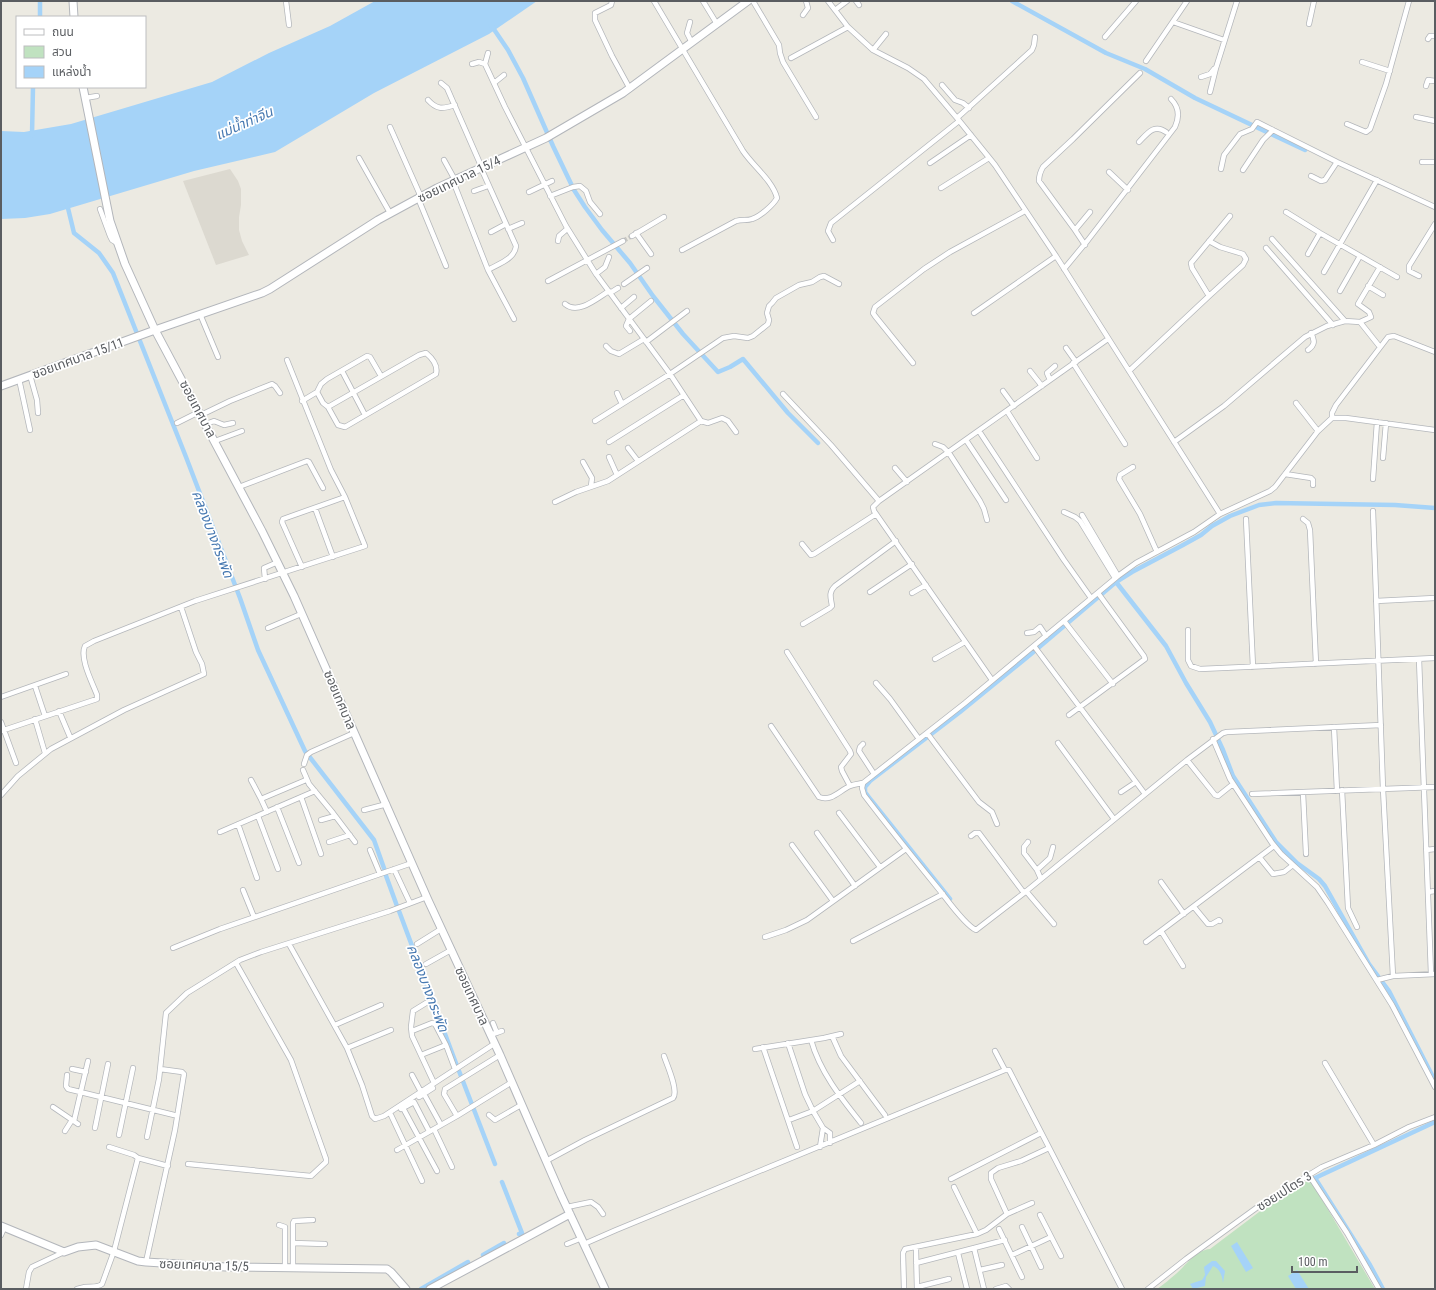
<svg xmlns="http://www.w3.org/2000/svg" width="1436" height="1290" viewBox="0 0 1436 1290" font-family="'Roboto Condensed','Noto Sans Thai',sans-serif">
	<style>
		.education { fill: #dcd9d0 }
		.green { fill: #c0e2c0 }
		.water { fill: #a5d3f8 }
		.lines { fill: none; stroke-linecap: round; stroke-linejoin: round }
		.canal { stroke: #a5d3f8; stroke-width: 4.5 }
		.street-tunnel { stroke: #c8c7c2; stroke-width: 4.5; stroke-dasharray: 4.5 2; stroke-linecap: butt }
		.street-casing { stroke: #b4b7bb; stroke-width: 6 }
		.secondary-casing { stroke: #b3b6bb; stroke-width: 9 }
		.street { stroke: #fff; stroke-width: 4.5 }
		.secondary { stroke: #fff; stroke-width: 7 }
		.labels { text-anchor: middle; dominant-baseline: central; stroke-width: 3.5; stroke-linejoin: round; paint-order: stroke }
		.street-label { font-size: 13px; fill: #5a5d61; stroke: #fff }
		.water-label { font-size: 14px; font-style: italic; fill: #4779b1; stroke: #fff }
	</style>
	<rect width="100%" height="100%" fill="#eceae2"/>
	<path class="education" d="M230,169L238,181L241,189V205L239,217V230L242,241L249,255L216,265L183,181Z"/>
	<path class="green" d="M1310,1179L1375,1289H1157C1164,1284 1170,1279 1177,1273C1186,1265 1196,1250 1210,1249L1267,1206Z"/>
	<path class="water" d="M375,1H537L489,34L374,93L275,152L194,171L50,214L25,218L1,219V131L24,132L71,124L212,82L269,53L330,26Z
		M1237,1242L1253,1268L1246,1272L1231,1246Z
		M1212,1261H1216L1225,1271L1223,1283C1222,1275 1220,1269 1213,1266L1206,1277L1205,1286L1193,1289L1190,1284L1202,1280L1205,1275L1204,1267Z
		M1297,1270L1309,1289H1296L1288,1276Z"/>
	<g class="lines">
		<path class="canal" d="M40,1V17
			M1012,1L1106,53L1145,69L1195,98L1305,150
			M491,25L508,50L523,78L553,146L574,190L585,207L602,230L630,263L653,296L683,334L718,372L730,367L743,359L788,413L818,443
			M32,135L33,87
			M67,204L74,233L99,253L113,273L186,457L240,598L258,650L305,751L374,840L385,871
			M1116,582L1166,646L1186,683L1210,722L1223,750L1233,776L1276,842L1297,863L1319,879L1325,886L1369,964L1389,991L1435,1081
			M385,873L397,906
			M950,899L871,800L865,792V787L870,781L960,712L1031,654L1116,582L1132,572L1183,545L1201,535L1212,526L1230,516L1259,505L1276,503L1395,505L1435,508
			M399,911L457,1066
			M459,1071L495,1164
			M502,1182L522,1233L519,1234
			M483,1255L504,1243
			M421,1289L468,1262
			M1383,1289L1370,1265L1315,1178L1435,1122"/>
		<path class="street-tunnel" d="M623,241L632,236"/>
		<defs>
			<path id="street" d="M286,1L289,25
				M612,1L611,5L595,13V20L612,56L630,89
				M654,1L743,151C753,166 773,181 777,198C774,204 760,217 752,219C747,221 742,219 736,221L682,250
				M703,1L717,24
				M753,1L779,45L780,53L783,62L816,117
				M828,1L848,27L873,50L908,68L924,79L957,118L995,165L1056,256L1220,514
				M856,1L859,5
				M835,10L847,1
				M803,15L808,8L806,1
				M690,22L687,33L692,43
				M1173,22L1224,40
				M1309,24L1314,1
				M1105,37L1136,1
				M1428,39L1430,36H1435
				M873,50L886,34
				M488,53L485,64L505,107L566,226L596,274L670,374L701,421L708,423L722,418L728,421L736,432
				M791,58L848,27
				M1146,61L1187,1
				M1362,62L1390,71
				M472,64L479,62L485,64
				M1201,77L1210,74L1214,69
				M441,83L447,88L482,168
				M494,83L504,75
				M942,85L955,100L963,103L969,108
				M1426,86L1428,80L1435,81
				M1210,92L1216,68L1237,1
				M85,98L97,96
				M428,100C437,110 443,109 455,105
				M1416,117L1435,121
				M957,118L1032,50L1034,45L1035,37
				M1347,124L1366,132L1370,129L1386,84L1409,1
				M390,127L421,197
				M1139,142C1147,134 1154,123 1166,132
				M359,158L390,213
				M444,160L455,180
				M1422,162H1435
				M930,163L971,135
				M481,168L516,246C515,259 498,264 488,270
				M1221,169L1224,155L1240,134L1252,129L1257,122L1337,162L1435,207
				M1243,170L1263,140L1273,130
				M1109,172L1128,190
				M1311,176L1321,181L1325,180L1337,162
				M453,181L488,270L514,319
				M941,188L989,158
				M474,191L488,186
				M529,192L552,181
				M550,196L573,187L580,186L586,191L590,202L600,214
				M418,198L446,266
				M100,209L110,236L112,240L117,243
				M1286,212L1320,233L1397,277
				M508,229L522,223
				M1075,230L1090,212
				M491,232L506,224
				M636,233L651,254
				M632,236L664,217
				M1272,239L1345,321
				M833,240L828,231L831,223L959,121
				M558,241L559,236L567,229
				M1209,241L1220,247L1243,254L1246,259L1243,265L1209,296
				M1085,245L1075,230L1039,181C1039,175 1040,172 1043,167L1073,139L1140,73
				M1266,248L1333,325
				M1308,254L1320,233
				M1064,269L1088,240L1175,127C1180,116 1179,107 1171,99
				M1324,272L1377,180
				M596,274L605,267L609,257
				M1419,276L1409,271V266L1435,224
				M548,281L623,241
				M624,284L647,268
				M1368,286L1383,295
				M1340,291L1360,256
				M610,293L618,288
				M565,304C578,315 596,299 609,291
				M621,308L634,297
				M974,313L1056,256
				M200,314L218,357
				M1360,322L1371,317L1369,312L1358,304L1380,267
				M630,331L626,326L629,319L651,301
				M646,342L687,311
				M606,346L611,351L619,354L644,339
				M1066,348L1076,362
				M1308,350C1315,345 1315,341 1311,333
				M913,363L875,316L873,313L875,307L924,269L950,252L1025,211
				M1073,363L1125,444
				M342,371L365,415
				M1030,371L1042,386
				M1129,371L1209,296L1192,268L1191,263L1230,216
				M30,375L37,400L38,413
				M19,379L30,430
				M1050,380L1047,373L1055,366
				M1003,391L1014,406
				M317,392L323,403L328,407L419,355L426,353C432,358 438,366 436,374L345,427L338,425L328,407
				M617,393L622,404
				M783,394L831,445L879,501
				M302,401L317,392L321,384L327,379L367,356L370,357L381,376
				M1296,403L1318,431
				M1007,411L1037,458
				M201,415L230,401L272,384L275,386L280,393
				M1332,418V413L1336,405L1388,337L1394,336L1435,352
				M595,421L670,374L723,338L734,336L748,338L753,336L768,324L769,320L767,313L769,306L772,303L776,298L799,285L812,282L820,277L824,276L839,284
				M177,423L199,412
				M206,424L214,421L224,425L233,423
				M979,431L1064,560L1091,598
				M966,440L1006,500
				M215,441L242,431
				M609,442L684,395
				M1174,442L1224,406L1305,337L1327,326L1345,321L1360,322L1380,347
				M935,444L943,447L949,453L980,501L984,509L987,520
				M628,448L638,461
				M609,457L617,475
				M1383,458L1386,423
				M583,462L592,478L591,486
				M1133,467L1120,475L1119,479L1140,514L1157,552
				M895,468L907,482
				M1285,474L1311,478L1313,480V485
				M1373,479L1377,422
				M239,487L307,461L309,462L323,488
				M555,502L576,492L608,481L701,421
				M315,508L333,557
				M1373,511L1383,789L1393,976
				M1064,512L1075,517L1080,521L1115,578
				M1082,515L1118,576
				M1246,519L1253,667
				M1303,519L1308,523L1310,530L1316,664
				M802,544L811,555L814,554L876,514
				M302,567L282,522L283,519L345,497
				M265,579L264,568L278,562
				M870,592L912,564
				M912,593L926,585
				M1376,601L1435,598
				M1064,621L1113,684
				M803,624L830,608L832,606C831,598 828,593 835,586L896,541
				M268,628L301,614
				M1188,630V660L1191,666L1200,669L1435,658
				M1027,633L1034,632L1040,627L1046,636
				M1034,646L1145,794
				M787,652L850,751L851,754L841,767L842,771L850,786
				M935,659L965,642
				M1419,659L1431,974
				M992,680L874,511L873,507L879,501L1108,339
				M876,683L890,699L919,739
				M35,686L45,716
				M1,697L66,674
				M59,711L70,737
				M1069,715L1145,659L1144,656L1098,593
				M35,719L45,753
				M1,722L16,763
				M1381,725L1227,732L1223,733L1187,760L1024,893L976,930C966,926 948,901 941,892C915,860 889,828 864,795L862,788L863,783L965,703L1118,576L1136,563L1194,532L1220,514L1270,491L1275,487L1318,431L1332,418H1346L1435,430
				M771,726L819,797C831,802 839,791 850,786C854,784 858,784 863,783
				M1334,727L1337,791
				M1,731L97,699V695C93,684 79,658 85,646L94,641L195,601L365,546L345,497L331,470L287,360
				M927,733L979,802L992,812L997,824
				M1213,739L1230,779L1272,843L1281,854L1317,887L1328,903L1392,1005L1435,1087
				M1058,743L1114,819
				M863,744L860,747L859,751L874,774
				M1187,760L1215,795L1218,796L1233,784
				M304,764L307,755L311,752L354,733
				M303,770L309,784L333,813L355,842
				M251,780L261,799
				M1342,790L1348,908L1357,927
				M1121,792L1136,782
				M1303,793L1306,854
				M1252,794L1435,787
				M1,795L18,776L51,749L124,710L204,674L202,664L196,652L181,607
				M301,797L321,854
				M277,807L299,863
				M364,810L387,804
				M267,812L261,799L306,780
				M839,813L880,867
				M258,816L278,869
				M321,820L335,816
				M238,824L257,878
				M220,832L315,791
				M817,833L855,886
				M971,836L975,833H979L1024,893
				M329,842L350,835
				M1028,842L1024,847V853L1037,870
				M792,845L833,901
				M370,850L380,874
				M1426,850L1435,849
				M1260,858L1273,874L1284,872L1293,865
				M394,869L410,903
				M1041,879L1037,870L1050,858L1053,847
				M1161,882L1184,914
				M243,890L254,917
				M1026,891L1054,924
				M1428,892L1435,891
				M1194,907L1208,924H1212L1219,920L1220,921
				M1161,931L1183,966
				M765,937L786,930L807,920L906,849
				M853,941L943,894
				M1146,942L1274,846
				M289,944L347,1048L362,1085L372,1116L375,1119L384,1116L494,1044
				M417,944L441,929
				M173,948L220,929L412,863
				M426,964L451,950
				M1377,980L1393,976L1435,974
				M426,1003L413,1011L411,1027L412,1036L434,1083
				M493,1023L497,1033
				M335,1025L381,1005
				M412,1031L432,1023L435,1024L446,1045L455,1069
				M490,1035L502,1031
				M832,1036L841,1056L885,1115
				M811,1040C820,1072 841,1098 861,1123
				M788,1043L805,1094L813,1111L823,1128L830,1133V1143
				M763,1047L797,1147
				M347,1048L391,1030
				M755,1049L824,1038L841,1034
				M995,1051L1005,1070H1009L1122,1289
				M421,1055L446,1045
				M1325,1063L1374,1145
				M72,1069L86,1072
				M67,1075L66,1086L68,1089L174,1115
				M412,1075L421,1092
				M424,1094L441,1125
				M419,1097L433,1088
				M53,1107L78,1124
				M403,1108L437,1171
				M401,1109L414,1102L429,1131
				M391,1115L422,1181
				M489,1115L495,1120L521,1105
				M457,1116L444,1094L445,1089L500,1055
				M789,1120L813,1111L860,1081
				M74,1121L88,1061
				M95,1128L108,1064
				M434,1129L452,1167
				M65,1131L72,1120
				M119,1135L133,1068
				M147,1137L159,1079L166,1013L187,993L240,960L261,952L390,911L427,897
				M820,1147L823,1128
				M397,1150L457,1116L512,1082
				M138,1158L168,1166
				M546,1161L585,1140L673,1098C679,1091 667,1065 664,1056
				M188,1164L311,1176L326,1162V1159L291,1060L236,963
				M1309,1175L1347,1233L1379,1289
				M951,1179L1041,1133
				M954,1187L977,1234
				M567,1207L591,1202L598,1207L603,1214
				M1007,1214L991,1179V1173L998,1168L1021,1161L1049,1148
				M1040,1215L1061,1256
				M279,1225L285,1227V1267
				M1022,1227L1041,1267
				M999,1229L1022,1277
				M1,1235L4,1228
				M293,1243L325,1244
				M567,1244L582,1238
				M584,1244L616,1230L1005,1070
				M974,1248L984,1289
				M916,1250L917,1289
				M958,1253L967,1289
				M1012,1255L1051,1237
				M146,1262L175,1130L184,1074L182,1072L160,1069
				M916,1263L1005,1240
				M293,1267V1223L294,1221L313,1220
				M980,1270L1002,1265
				M917,1287L949,1279
				M26,1289L29,1272L32,1267L64,1252
				M77,1289L85,1287
				M84,1289L85,1287C91,1286 97,1288 102,1284L114,1251L138,1158L134,1155L109,1147
				M904,1289L903,1253L905,1249L977,1234L986,1230L1007,1214L1032,1203
				M996,1289L1006,1286L1009,1289
				M1148,1289L1186,1259L1259,1206L1299,1181L1322,1167L1374,1145L1409,1127L1435,1117"/>
			<path id="secondary" d="M73,1L74,17
				M83,87L110,221L125,264L155,330L262,531L294,596L428,900L500,1055L561,1195L605,1289
				M1,386L155,330L262,293L270,289L378,220L437,188L546,138L623,93L748,1
				M1,1226L64,1252L78,1247L96,1245L138,1261L146,1262L226,1267L387,1269L391,1272L406,1289
				M430,1289L570,1214"/>
		</defs>
		<use href="#street" class="street-casing"/>
		<use href="#secondary" class="secondary-casing"/>
		<use href="#street" class="street"/>
		<use href="#secondary" class="secondary"/>
	</g>
	<g class="labels">
		<g class="street-label">
			<text transform="translate(459 179) rotate(-26)">ซอยเทศบาล 15/4</text>
			<text transform="translate(78 358) rotate(-20)">ซอยเทศบาล 15/11</text>
			<text transform="translate(198 409) rotate(62)">ซอยเทศบาล</text>
			<text transform="translate(340 700) rotate(67)">ซอยเทศบาล</text>
			<text transform="translate(472 996) rotate(65)">ซอยเทศบาล</text>
			<text transform="translate(1284 1191) rotate(-32)">ซอยเปโตร 3</text>
			<text transform="translate(204 1265) rotate(2)">ซอยเทศบาล 15/5</text>
		</g>
		<g class="water-label">
			<text transform="translate(244 123) rotate(-24)">แม่น้ำท่าจีน</text>
			<text transform="translate(213 534) rotate(69)">คลองบางกระพัด</text>
			<text transform="translate(428 988) rotate(69)">คลองบางกระพัด</text>
		</g>
	</g>
	<rect width="1436" height="1290" fill="none" stroke="#5a5d61" stroke-width="4"/>
	<rect x="16" y="16" width="130" height="72" fill="#ffffff" stroke="#bdbec0"/>
	<rect x="24" y="29" width="20" height="6" fill="#ffffff" stroke="#bdbec0"/>
	<text x="52" y="36" font-size="12" fill="#5a5d61">ถนน</text>
	<rect x="24" y="46" width="20" height="12" fill="#c0e2c0" stroke="#bdbec0"/>
	<text x="52" y="56" font-size="12" fill="#5a5d61">สวน</text>
	<rect x="24" y="66" width="20" height="12" fill="#a5d3f8" stroke="#bdbec0"/>
	<text x="52" y="76" font-size="12" fill="#5a5d61">แหล่งน้ำ</text>
	<path d="M1292 1266v6h65v-6" fill="none" stroke="#5a5d61" stroke-width="2"/>
	<text x="1298" y="1266" font-size="12" fill="#5a5d61" stroke="#ffffff" stroke-width="3" paint-order="stroke">100 m</text>
</svg>
